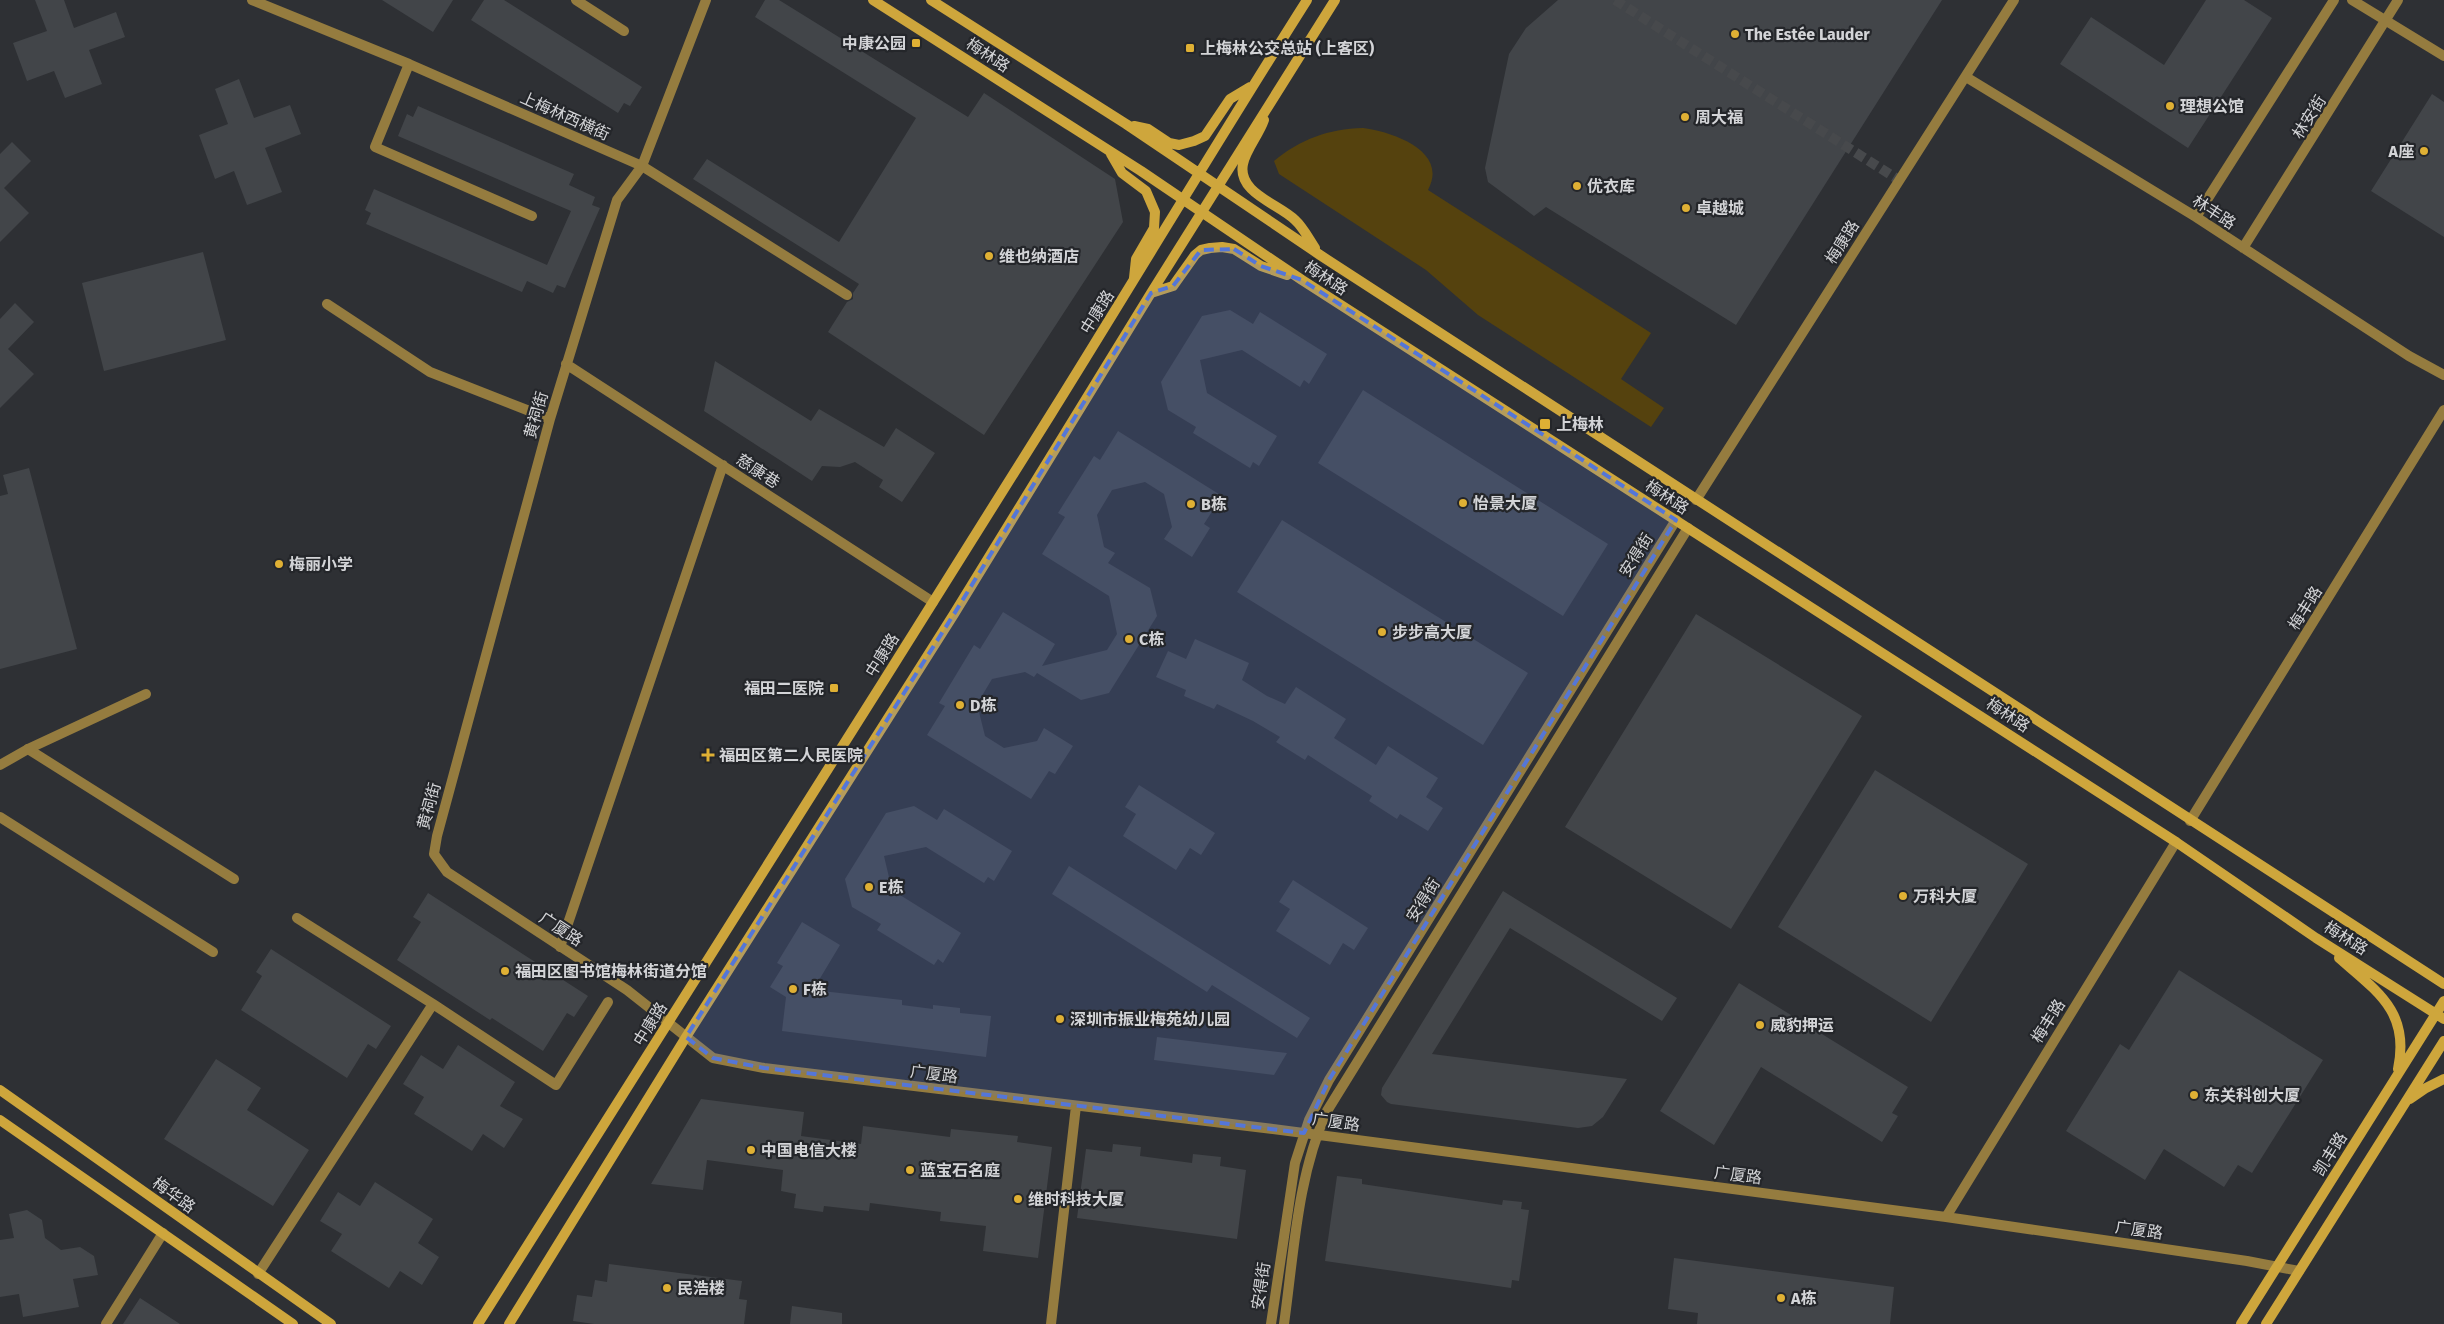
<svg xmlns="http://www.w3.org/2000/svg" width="2444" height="1324" viewBox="0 0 2444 1324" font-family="'Fira Sans','Noto Sans SC',sans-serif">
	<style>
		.green { fill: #55420e }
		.building { fill: #424549 }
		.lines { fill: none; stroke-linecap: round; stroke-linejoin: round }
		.street-tunnel { stroke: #47494c; stroke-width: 10; stroke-dasharray: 10 5; stroke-linecap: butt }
		.lane { stroke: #957c3f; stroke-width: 10 }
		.street { stroke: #957c3f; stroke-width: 10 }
		.secondary { stroke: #cea63c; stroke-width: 10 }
		.marked { fill: #5476d8; fill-opacity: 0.2; stroke: #5476d8; stroke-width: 4; stroke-dasharray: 10 6; stroke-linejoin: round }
		.poi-dot { fill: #dfb034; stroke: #24262a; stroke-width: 2 }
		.labels { text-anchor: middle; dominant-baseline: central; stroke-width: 4.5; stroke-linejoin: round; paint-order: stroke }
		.poi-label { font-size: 16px; font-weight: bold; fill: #d3d4d7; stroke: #24262a; text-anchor: start }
		.street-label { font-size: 16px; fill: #d3d4d7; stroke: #24262a }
	</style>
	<rect width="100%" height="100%" fill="#2e3034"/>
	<path class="green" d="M1363,128C1393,132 1449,151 1428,190L1651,333L1621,379L1664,408L1651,427L1478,315L1426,270L1279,174L1274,161C1301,139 1328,129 1363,128Z"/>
	<path class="building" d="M35,0H64L74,28L116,12L125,37L89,50L102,84L65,98L54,71L27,81L13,43L47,31Z
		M382,0H453L433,32Z
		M484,0H504L642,87L630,106L624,103L618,113L471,20Z
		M765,0H779L968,117L984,93L1115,179L1123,222L984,435L828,332L847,302L853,299V293L859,284L693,179L707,159L839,242L916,118L755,17Z
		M1558,0H1942L1736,325L1546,207L1534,216L1488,182L1485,168L1509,54L1526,28Z
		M2206,0H2244L2272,18L2188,148L2060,64L2091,17L2164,65Z
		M239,79L254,118L290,105L301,134L265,148L282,192L247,205L234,171L215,179L199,135L228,124L215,89Z
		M2432,94L2444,102V237L2371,191Z
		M418,106L574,174L569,185L595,197L592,205L600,208L565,288L557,285L553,293L527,281L522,292L366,224L371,213L365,210L374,189L547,265L571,211L398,136L407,114L413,117Z
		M12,142L31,161L4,188L29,213L0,242V154Z
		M203,252L226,340L104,371L82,283Z
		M15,303L34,322L8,349L34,374L0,408V319Z
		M1230,310L1253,324L1260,312L1327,354L1309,384L1304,380L1300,387L1242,350L1200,360L1207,393L1277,436L1259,466L1253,462L1250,468L1193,433L1196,427L1168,410L1161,382L1202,316Z
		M715,361L811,421L819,409L884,447L896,428L935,453L902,502L879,487L883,480L855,462L840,467L822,466L812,481L704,411Z
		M1363,390L1608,544L1563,616L1318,463Z
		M1118,431L1222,496L1204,524L1210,528L1192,557L1164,539L1172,527L1164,494L1145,482L1112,490L1097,515L1104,547L1115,553L1108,563L1150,588L1157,616L1109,693L1081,700L1037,673L1034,677L1025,672L992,679L977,704L985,736L1004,748L1037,741L1044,728L1073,746L1055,774L1049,771L1031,799L927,735L945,706L939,703L974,645L980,649L1003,612L1055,644L1042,666L1107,650L1117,634L1109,596L1042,554L1065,517L1058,513L1094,456L1100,460Z
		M29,468L77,649L0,669V496L8,494L3,475Z
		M1282,520L1528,673L1483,745L1237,592Z
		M1696,614L1862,716L1731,929L1565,827Z
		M1195,639L1249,663L1242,680L1267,696L1285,704L1296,687L1346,719L1334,738L1376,765L1388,746L1438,778L1426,797L1443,808L1428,831L1400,814L1397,819L1369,801L1372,796L1331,770L1308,755L1305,760L1276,742L1280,737L1253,721L1217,704L1214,709L1184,696L1186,690L1156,677L1168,651L1186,659Z
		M1875,770L2028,864L1931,1022L1778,927Z
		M1139,785L1215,833L1201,855L1190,848L1176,870L1123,836L1136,814L1125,807Z
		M914,806L937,820L944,809L1012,851L994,881L988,877L984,883L926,847L884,856L892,890L961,933L943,963L938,959L934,965L877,930L881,924L852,907L845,879L886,813Z
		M1069,866L1310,1018L1297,1038L1212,985L1207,992L1052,894Z
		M1293,880L1368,928L1354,950L1343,943L1330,965L1276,931L1290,909L1279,902Z
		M1503,891L1677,998L1662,1021L1510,928L1432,1054L1627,1079L1603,1117L1592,1126L1578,1128L1391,1104L1387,1102L1381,1095L1382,1088Z
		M428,893L588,996L574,1017L567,1013L543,1051L492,1018L490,1020L397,960L421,922L413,917Z
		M802,922L840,945L813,990L902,1000V1005L933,1009V1005L960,1008V1013L991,1016L986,1057L782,1031L786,997L770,987L783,966L777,963Z
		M271,949L391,1026L376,1049L368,1044L347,1078L241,1010L262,976L256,972Z
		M2179,970L2323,1060L2252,1173L2238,1165L2224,1187L2164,1149L2145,1180L2066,1131L2120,1044L2129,1050Z
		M1739,983L1908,1087L1892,1113L1898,1116L1882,1142L1761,1067L1714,1145L1660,1111Z
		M1157,1037L1287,1053L1274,1075L1154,1060Z
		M458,1045L515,1082L500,1106L523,1119L504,1148L483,1134L472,1151L414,1114L424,1097L403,1084L421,1055L443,1069Z
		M216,1059L261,1088L247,1110L309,1150L273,1206L164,1139Z
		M701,1099L804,1112L801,1136L861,1144L863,1126L950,1137L951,1129L1018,1136L1017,1142L1052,1147L1038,1258L983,1251L986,1226L940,1221L941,1212L870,1203L869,1211L824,1206L823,1212L794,1208L796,1194L781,1191L783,1170L707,1160L703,1190L651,1184Z
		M1113,1144L1141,1147L1140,1156L1192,1163L1193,1154L1221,1157L1220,1166L1246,1170L1237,1239L1077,1218L1086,1149L1112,1152Z
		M1337,1176L1362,1179V1184L1502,1205L1503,1200L1522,1202L1521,1209L1529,1210L1519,1281L1512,1280L1511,1288L1325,1261Z
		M375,1182L433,1219L418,1243L439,1257L422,1285L400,1271L389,1288L331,1251L342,1234L320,1221L338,1192L360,1206Z
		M27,1210L42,1220L45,1238L61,1250L80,1247L94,1256L98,1275L73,1279L79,1307L23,1317L19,1294L0,1297V1240L14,1238L9,1214Z
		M1674,1258L1894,1287L1890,1324H1697L1698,1313L1668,1309Z
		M609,1264L742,1281L739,1299L747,1300L744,1324H594L573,1321L577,1295L592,1297L595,1280L607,1282Z
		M140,1298L180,1324H123Z
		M792,1306L842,1313V1324H790Z"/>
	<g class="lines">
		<path class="street-tunnel" d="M1615,0L1899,180"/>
		<path class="lane" d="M576,0L624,31
			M28,749L234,879
			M0,817L213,952
			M106,1324L163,1233"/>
		<path class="street" d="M252,0L409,64L642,166L847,295
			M706,0L642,166L617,200L550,419L437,836L434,854L447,872L627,990L713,1058L764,1068L1273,1129L1946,1217L2247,1261L2299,1271
			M2352,0L2444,56
			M409,64L375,147L532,216
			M1966,77L2196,217L2409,356L2444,375
			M2196,217L2334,0
			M2243,248L2398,0
			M327,304L430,372L550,419
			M566,364L933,602
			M1696,500L2014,0
			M0,765L28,749L146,694
			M2190,821L2444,410
			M297,918L433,1004
			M560,947L723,465
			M1946,1217L2176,842
			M258,1274L433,1004L556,1085L608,1002
			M1051,1324L1076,1106
			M1271,1324L1295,1163L1309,1120L1329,1080L1676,520
			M1284,1324C1294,1253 1297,1177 1327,1111L1688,528"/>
		<path class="secondary" d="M873,0L1141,171L1302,280L2176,842L2316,938L2444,1019
			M931,0L1126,124L1320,255L2444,984
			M1264,120C1259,135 1246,149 1243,164C1237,193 1279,204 1295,220C1303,227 1309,239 1315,248
			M1134,126L1148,129L1169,143L1179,145L1194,141L1205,136L1230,99L1250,87
			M1111,154L1122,173L1146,191L1155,212L1154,228L1136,259L1134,278
			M1151,293L1173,286L1195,255L1201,250L1210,248L1222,247L1234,249L1261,266L1287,275
			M2339,958C2378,992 2410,1012 2398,1069
			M0,1090L331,1324
			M2410,1099L2426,1088L2444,1079
			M0,1120L293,1324
			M478,1324C669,1021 861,718 1051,414C1137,276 1220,137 1307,0
			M509,1324L686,1037L954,614L1151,293L1335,0
			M2241,1324L2444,1001
			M2266,1324L2444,1041"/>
	</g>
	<path class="marked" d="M1234,249L1261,266L1302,280L1676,520L1329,1080L1304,1133L764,1068L713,1058L686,1037L954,614L1151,293L1173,286L1201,250Z"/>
	<g class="poi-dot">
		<circle cx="1735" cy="34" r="5"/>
		<rect x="911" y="38" width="10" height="10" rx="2.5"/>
		<rect x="1185" y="43" width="10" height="10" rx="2.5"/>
		<circle cx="2170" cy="106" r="5"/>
		<circle cx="1685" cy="117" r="5"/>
		<circle cx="2424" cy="151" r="5"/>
		<circle cx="1577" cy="186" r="5"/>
		<circle cx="1686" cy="208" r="5"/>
		<circle cx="989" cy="256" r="5"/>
		<rect x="1539" y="418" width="12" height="12" rx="2.5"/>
		<circle cx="1463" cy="503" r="5"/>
		<circle cx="1191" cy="504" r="5"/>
		<circle cx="279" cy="564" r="5"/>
		<circle cx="1382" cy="632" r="5"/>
		<circle cx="1129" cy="639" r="5"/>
		<rect x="829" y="683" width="10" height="10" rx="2.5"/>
		<circle cx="960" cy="705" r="5"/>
		<path d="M705.5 747.5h5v5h5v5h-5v5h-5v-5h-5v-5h5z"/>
		<circle cx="869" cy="887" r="5"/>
		<circle cx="1903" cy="896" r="5"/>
		<circle cx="505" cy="971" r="5"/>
		<circle cx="793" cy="989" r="5"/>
		<circle cx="1060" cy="1019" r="5"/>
		<circle cx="1760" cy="1025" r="5"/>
		<circle cx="2194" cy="1095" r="5"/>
		<circle cx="751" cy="1150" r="5"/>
		<circle cx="910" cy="1170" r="5"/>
		<circle cx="1018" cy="1199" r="5"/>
		<circle cx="667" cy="1288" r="5"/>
		<circle cx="1781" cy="1298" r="5"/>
	</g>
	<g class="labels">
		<g class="poi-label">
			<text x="1745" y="34">The Estée Lauder</text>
			<text x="906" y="43" text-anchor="end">中康公园</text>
			<text x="1200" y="48">上梅林公交总站 (上客区)</text>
			<text x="2180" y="106">理想公馆</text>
			<text x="1695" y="117">周大福</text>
			<text x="2414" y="151" text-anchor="end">A座</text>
			<text x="1587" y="186">优衣库</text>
			<text x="1696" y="208">卓越城</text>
			<text x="999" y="256">维也纳酒店</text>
			<text x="1556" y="424">上梅林</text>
			<text x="1473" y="503">怡景大厦</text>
			<text x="1201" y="504">B栋</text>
			<text x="289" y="564">梅丽小学</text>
			<text x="1392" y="632">步步高大厦</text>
			<text x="1139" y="639">C栋</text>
			<text x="824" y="688" text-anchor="end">福田二医院</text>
			<text x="970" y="705">D栋</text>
			<text x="719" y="755">福田区第二人民医院</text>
			<text x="879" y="887">E栋</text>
			<text x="1913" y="896">万科大厦</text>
			<text x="515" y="971">福田区图书馆梅林街道分馆</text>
			<text x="803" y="989">F栋</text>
			<text x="1070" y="1019">深圳市振业梅苑幼儿园</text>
			<text x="1770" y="1025">威豹押运</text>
			<text x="2204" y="1095">东关科创大厦</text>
			<text x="761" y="1150">中国电信大楼</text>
			<text x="920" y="1170">蓝宝石名庭</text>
			<text x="1028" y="1199">维时科技大厦</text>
			<text x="677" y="1288">民浩楼</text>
			<text x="1791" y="1298">A栋</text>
		</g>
		<g class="street-label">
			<text transform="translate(988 55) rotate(33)">梅林路</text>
			<text transform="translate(565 116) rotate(24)">上梅林西横街</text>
			<text transform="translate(2309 117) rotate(-58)">林安街</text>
			<text transform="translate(2214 212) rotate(33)">林丰路</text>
			<text transform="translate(1842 242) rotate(-58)">梅康路</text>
			<text transform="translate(1326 278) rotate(33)">梅林路</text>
			<text transform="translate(1097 312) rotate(-58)">中康路</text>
			<text transform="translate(536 415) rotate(-74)">黄祠街</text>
			<text transform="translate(758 471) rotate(33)">慈康巷</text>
			<text transform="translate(1667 497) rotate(33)">梅林路</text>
			<text transform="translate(1636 555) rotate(-58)">安得街</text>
			<text transform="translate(2305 608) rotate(-58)">梅丰路</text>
			<text transform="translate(882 655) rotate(-58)">中康路</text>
			<text transform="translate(2008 715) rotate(33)">梅林路</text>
			<text transform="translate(429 806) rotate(-75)">黄祠街</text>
			<text transform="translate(1423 900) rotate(-58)">安得街</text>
			<text transform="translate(561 929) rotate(33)">广厦路</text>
			<text transform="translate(2346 938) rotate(32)">梅林路</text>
			<text transform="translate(2048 1021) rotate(-58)">梅丰路</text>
			<text transform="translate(650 1024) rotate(-58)">中康路</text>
			<text transform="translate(934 1074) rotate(7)">广厦路</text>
			<text transform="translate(1336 1122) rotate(8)">广厦路</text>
			<text transform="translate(2330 1154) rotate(-58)">凯丰路</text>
			<text transform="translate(1738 1175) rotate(7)">广厦路</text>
			<text transform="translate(174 1195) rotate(36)">梅华路</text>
			<text transform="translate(2139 1230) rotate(8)">广厦路</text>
			<text transform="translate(1261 1286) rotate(-82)">安得街</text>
		</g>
	</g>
</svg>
